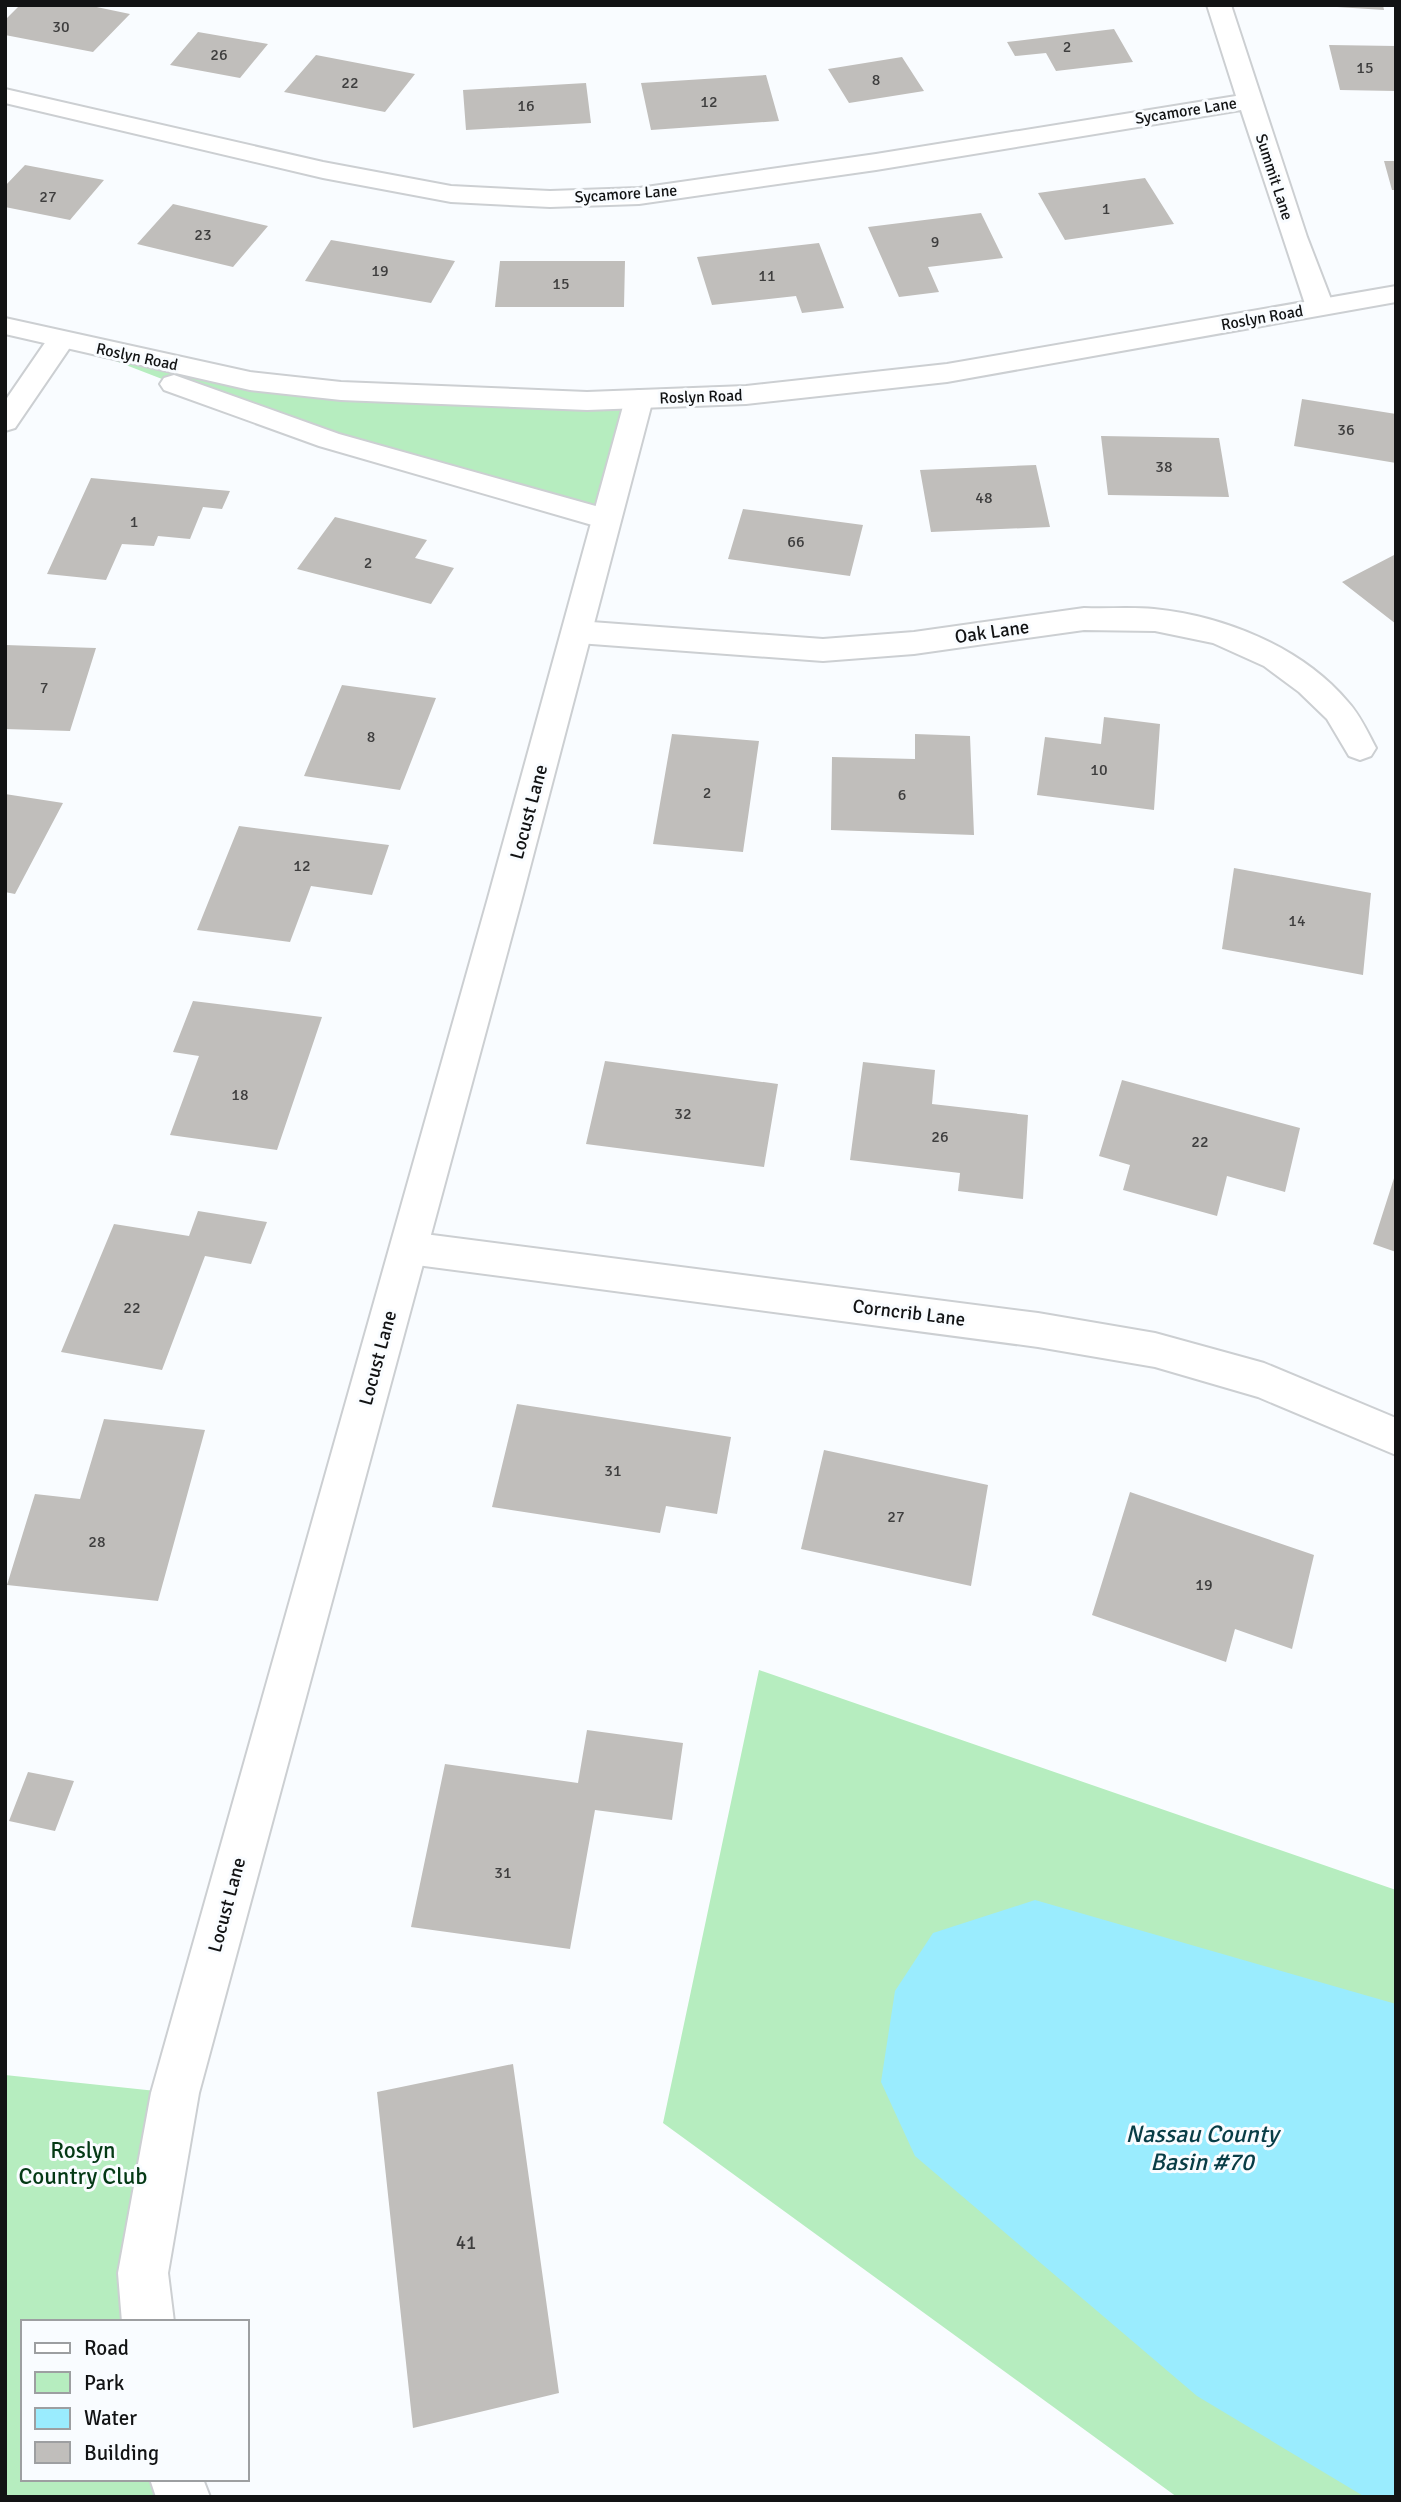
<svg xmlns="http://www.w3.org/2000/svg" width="1401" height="2502" viewBox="0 0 1401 2502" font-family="Signika,sans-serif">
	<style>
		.green { fill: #b6edbf }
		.water { fill: #9aecfe }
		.building { fill: #c0bebb }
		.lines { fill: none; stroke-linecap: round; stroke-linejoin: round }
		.minor-casing { stroke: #cccfd2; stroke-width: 4 }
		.tertiary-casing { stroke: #cccfd2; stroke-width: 4 }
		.secondary-casing { stroke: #cccfd2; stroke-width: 4 }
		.minor { fill: #fff; fill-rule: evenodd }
		.tertiary { fill: #fff; fill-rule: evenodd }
		.secondary { fill: #fff; fill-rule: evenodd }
		.labels { text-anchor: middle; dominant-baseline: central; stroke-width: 6; stroke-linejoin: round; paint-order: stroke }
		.number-label { font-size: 16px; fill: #3e3e3e }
		.far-street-label { font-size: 16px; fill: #121314; stroke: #f9fcff }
		.street-label { font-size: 19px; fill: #121314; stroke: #f9fcff }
		.near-number-label { font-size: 19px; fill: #3e3e3e }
		.near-park-label { font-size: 23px; fill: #043915; stroke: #f9fcff }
		.near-water-label { font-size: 24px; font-style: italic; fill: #083d46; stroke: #f9fcff }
	</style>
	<rect width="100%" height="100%" fill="#f9fcff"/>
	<path class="green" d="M61,340L250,381L639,399L606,519L245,411Z
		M759,1670L1396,1890V2497H1177L663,2123Z
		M5,2075L175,2093L148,2322H23V2479H176L183,2497H5Z"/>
	<path class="water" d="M1035,1900L1396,2004V2497H1365L1197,2396L915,2156L881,2082L895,1991L933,1933Z"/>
	<path class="building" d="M20,5H87L130,14L93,52L5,35V20Z
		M1337,5H1383L1384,10L1337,7Z
		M1114,29L1133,62L1056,71L1046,53L1015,56L1007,42Z
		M198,32L268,44L240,78L170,65Z
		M1329,45L1396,46V91L1340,90Z
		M316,55L415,74L385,112L284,92Z
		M902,57L924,91L849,103L828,69Z
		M766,75L779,121L651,130L641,83Z
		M586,83L591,123L466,130L463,90Z
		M1384,161H1396V190H1392Z
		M25,165L104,180L70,220L5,207V186Z
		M1145,178L1174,224L1065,240L1038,193Z
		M173,204L268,226L233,267L137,244Z
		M981,213L1003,258L928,267L939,292L899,297L868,227Z
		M331,240L455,261L431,303L305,281Z
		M819,243L844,308L802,313L796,296L712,305L697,257Z
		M500,261H625L624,307H495Z
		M1302,399L1396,414V463L1294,446Z
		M1101,436L1219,438L1229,497L1108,495Z
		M1036,465L1050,527L931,532L920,470Z
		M91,478L230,491L222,509L203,507L190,539L158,536L154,546L122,544L106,580L47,574Z
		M743,509L863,525L850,576L728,559Z
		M335,517L427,540L415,558L454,568L431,604L297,569Z
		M1396,554V624L1342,582Z
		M5,645L96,648L70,731L5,729Z
		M342,685L436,698L400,790L304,776Z
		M1104,717L1160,724L1154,810L1037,795L1045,737L1101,744Z
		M672,734L759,741L743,852L653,844Z
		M915,734L970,736L974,835L831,830L832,757L915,759Z
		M5,794L63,803L15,894L5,892Z
		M239,826L389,845L372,895L311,886L290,942L197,930Z
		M1234,868L1371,893L1363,975L1222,949Z
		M193,1001L322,1017L277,1150L170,1135L199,1056L173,1052Z
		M605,1061L778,1084L764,1167L586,1144Z
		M863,1062L935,1070L932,1104L1028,1115L1023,1199L958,1191L960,1173L850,1160Z
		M1122,1080L1300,1128L1285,1192L1227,1176L1217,1216L1123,1190L1130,1165L1099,1156Z
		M1395,1175H1396V1252L1373,1244Z
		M198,1211L267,1222L251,1264L205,1256L162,1370L61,1352L114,1224L189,1236Z
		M517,1404L731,1437L717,1514L666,1506L660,1533L492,1507Z
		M104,1419L205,1430L158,1601L7,1585L35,1494L80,1499Z
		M824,1450L988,1485L971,1586L801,1549Z
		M1130,1492L1314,1555L1292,1649L1235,1629L1226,1662L1092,1615Z
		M587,1730L683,1743L672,1820L595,1810L570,1949L411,1927L445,1764L578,1783Z
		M28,1772L74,1781L55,1831L9,1821Z
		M513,2064L559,2393L413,2428L377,2092Z"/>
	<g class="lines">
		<defs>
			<path id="minor" d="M1207,5H1231L1307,237L1334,307L1330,313H1310L1306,307L1241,110L876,170L639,204L550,207L451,202L323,178L5,103V89L323,162L451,186L550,191L639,188L876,154L1236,96Z
				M61,332L71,334L75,340L15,428L5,431V401L51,334Z
				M1084,608C1107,609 1131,607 1154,609C1224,616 1302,647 1348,702C1360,715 1368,733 1376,748L1371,756L1360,760L1349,756L1327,719L1299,692L1264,666L1213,643L1155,631L1084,630L914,654L823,661L578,643L567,640L562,632L567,624L578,621L823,639L914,632Z
				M409,1232L1038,1313L1155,1333L1264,1363L1396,1418V1455L1258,1397L1155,1367L1038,1347L409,1264L395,1260L390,1248L395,1236Z"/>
			<path id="tertiary" d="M639,390L649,393L653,399L522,898L199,2093L168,2273L174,2322H122L118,2273L151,2093L488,898L625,399L629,393Z
				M150,2479H203L210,2497H156Z"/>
			<path id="secondary" d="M1396,286V302L947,382L746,404L587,410L341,400L250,390L5,334V318L250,372L341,382L587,392L746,386L947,364Z
				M174,375L339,434L617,512L621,519L617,526L606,529L319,446L164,390L160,384L164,378Z"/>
		</defs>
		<use href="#minor" class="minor-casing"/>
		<use href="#tertiary" class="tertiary-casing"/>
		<use href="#secondary" class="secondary-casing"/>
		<use href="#minor" class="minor"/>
		<use href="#tertiary" class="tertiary"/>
		<use href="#secondary" class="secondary"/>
	</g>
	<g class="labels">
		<g class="number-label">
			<text x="61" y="27">30</text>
			<text x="1067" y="47">2</text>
			<text x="219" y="55">26</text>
			<text x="1365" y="68">15</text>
			<text x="876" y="80">8</text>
			<text x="350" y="83">22</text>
			<text x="709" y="102">12</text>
			<text x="526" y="106">16</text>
			<text x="48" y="197">27</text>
			<text x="1106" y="209">1</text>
			<text x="203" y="235">23</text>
			<text x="935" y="242">9</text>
			<text x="380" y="271">19</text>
			<text x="767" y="276">11</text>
			<text x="561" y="284">15</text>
			<text x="1346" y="430">36</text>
			<text x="1164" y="467">38</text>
			<text x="984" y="498">48</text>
			<text x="134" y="522">1</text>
			<text x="796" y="542">66</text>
			<text x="368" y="563">2</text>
			<text x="44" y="688">7</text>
			<text x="371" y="737">8</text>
			<text x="1099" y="770">10</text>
			<text x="707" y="793">2</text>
			<text x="902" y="795">6</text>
			<text x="302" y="866">12</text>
			<text x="1297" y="921">14</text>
			<text x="240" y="1095">18</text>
			<text x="683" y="1114">32</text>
			<text x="940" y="1137">26</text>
			<text x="1200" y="1142">22</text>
			<text x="132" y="1308">22</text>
			<text x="613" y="1471">31</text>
			<text x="896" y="1517">27</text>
			<text x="97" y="1542">28</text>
			<text x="1204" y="1585">19</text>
			<text x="503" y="1873">31</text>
		</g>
		<g class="far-street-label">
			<text transform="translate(1186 111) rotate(-9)">Sycamore Lane</text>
			<text transform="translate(1274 177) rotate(72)">Summit Lane</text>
			<text transform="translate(626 194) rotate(-4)">Sycamore Lane</text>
			<text transform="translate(1262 318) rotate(-10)">Roslyn Road</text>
			<text transform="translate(137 357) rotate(12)">Roslyn Road</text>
			<text transform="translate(701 397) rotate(-2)">Roslyn Road</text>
		</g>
		<g class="street-label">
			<text transform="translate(992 632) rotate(-8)">Oak Lane</text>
			<text transform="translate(529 812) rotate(-75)">Locust Lane</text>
			<text transform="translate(909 1313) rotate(7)">Corncrib Lane</text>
			<text transform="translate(378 1358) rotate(-75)">Locust Lane</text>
			<text transform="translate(227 1905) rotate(-75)">Locust Lane</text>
		</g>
		<g class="near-number-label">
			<text x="466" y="2243">41</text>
		</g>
		<g class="near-park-label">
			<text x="83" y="2150">Roslyn<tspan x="83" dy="26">Country Club</tspan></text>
		</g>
		<g class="near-water-label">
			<text x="1202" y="2134">Nassau County<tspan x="1202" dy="28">Basin #70</tspan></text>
		</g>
	</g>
	<rect width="1401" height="2502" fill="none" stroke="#121314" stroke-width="14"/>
	<rect x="21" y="2320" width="228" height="161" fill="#f9fcff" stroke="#9d9fa1" stroke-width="2"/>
	<rect x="35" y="2343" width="35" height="10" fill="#ffffff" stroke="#9d9fa1" stroke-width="2"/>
	<text x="84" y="2355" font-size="21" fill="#121314">Road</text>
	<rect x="35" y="2372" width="35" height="21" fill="#b6edbf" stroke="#9d9fa1" stroke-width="2"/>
	<text x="84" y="2390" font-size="21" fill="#121314">Park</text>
	<rect x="35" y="2408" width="35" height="21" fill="#9aecfe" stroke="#9d9fa1" stroke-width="2"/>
	<text x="84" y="2425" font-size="21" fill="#121314">Water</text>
	<rect x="35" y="2442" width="35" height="21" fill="#c0bebb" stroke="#9d9fa1" stroke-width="2"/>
	<text x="84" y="2460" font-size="21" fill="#121314">Building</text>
</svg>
